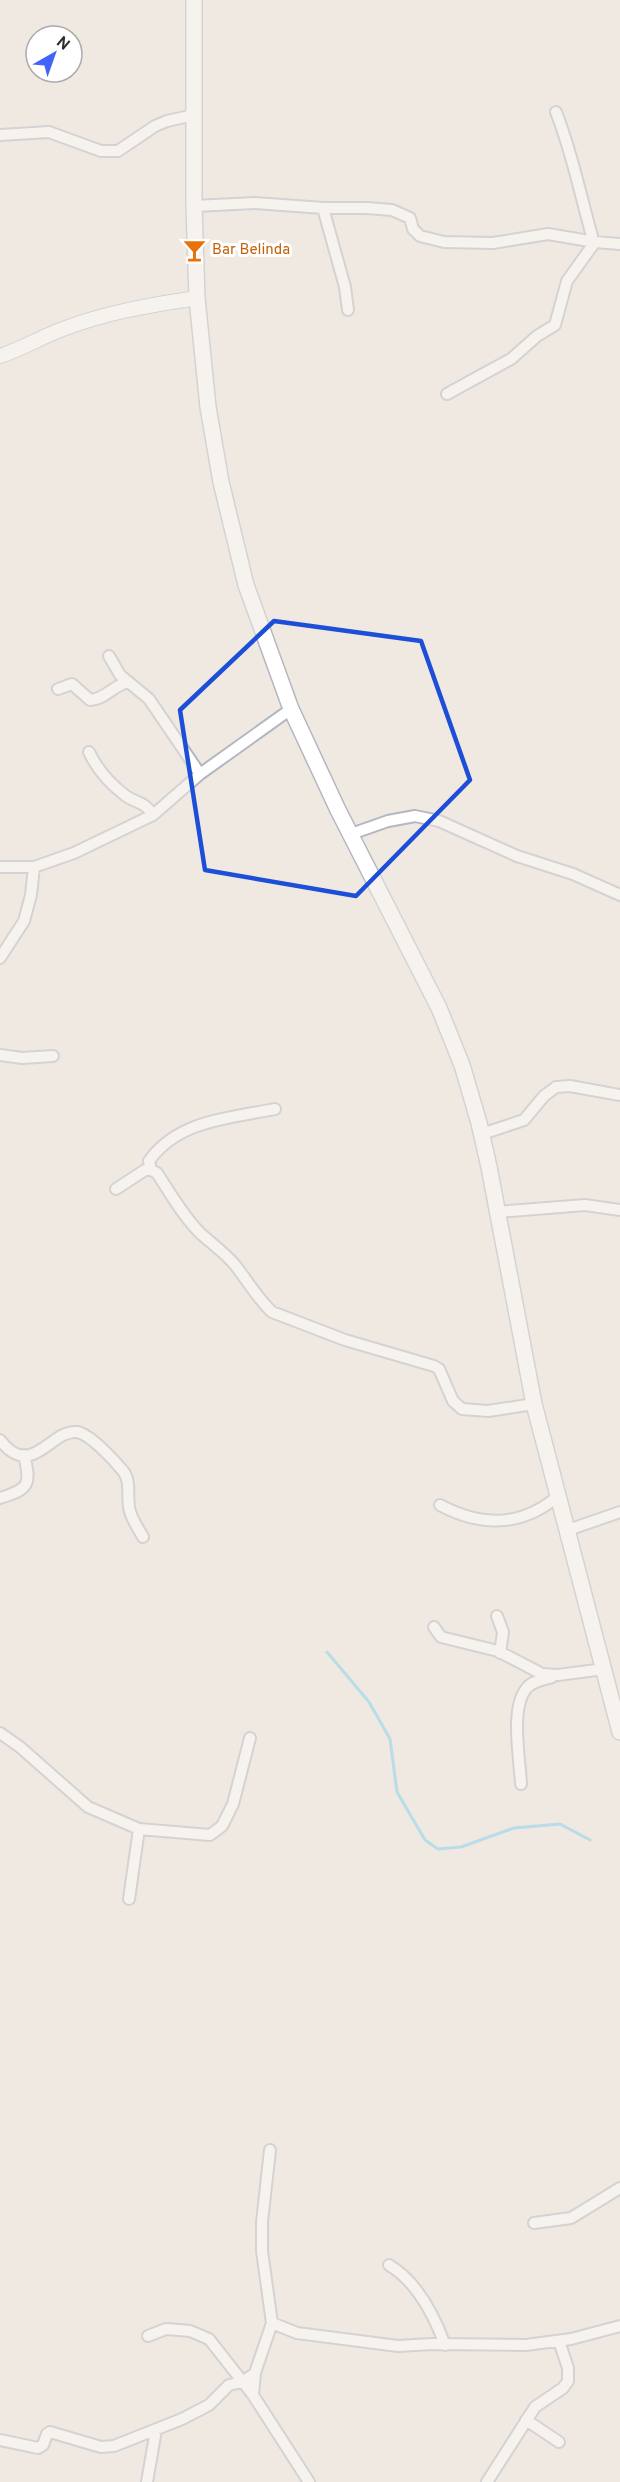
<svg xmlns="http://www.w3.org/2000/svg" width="620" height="2482" viewBox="0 0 620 2482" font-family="Overpass,sans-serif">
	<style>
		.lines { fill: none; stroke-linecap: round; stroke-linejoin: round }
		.stream { stroke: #75cff0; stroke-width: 3 }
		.minor-casing { stroke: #b4b7c1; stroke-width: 14 }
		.tertiary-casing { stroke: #b4b7c1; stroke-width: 16 }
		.secondary-casing { stroke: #b4b7c1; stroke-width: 18 }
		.minor { stroke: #fff; stroke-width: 10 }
		.tertiary { stroke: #fff; stroke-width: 14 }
		.secondary { stroke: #fff; stroke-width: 15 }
		.marked { fill: none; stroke: #1d4ed8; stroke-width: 4.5; stroke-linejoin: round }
		.labels { text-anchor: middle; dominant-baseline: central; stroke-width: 6; stroke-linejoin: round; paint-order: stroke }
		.food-label { font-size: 15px; fill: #c56008; stroke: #fff; text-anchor: start }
	</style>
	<rect width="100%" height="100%" fill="#efe9e1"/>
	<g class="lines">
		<path class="stream" d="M327,1652L369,1702L390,1739L397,1792L425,1840L438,1849L461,1847L514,1828L560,1824L590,1840"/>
		<defs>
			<path id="minor" d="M556,112C572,152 580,194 592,236L589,240
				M0,135L49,132L101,151H118L155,126L167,121L194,115
				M194,206L255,203L323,208H367L392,210L410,218L413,229L420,236L444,242L493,243L548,234L595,242L620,244
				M323,208L345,287L348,310
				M447,394L511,359L537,336L555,325L567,281L595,242
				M109,656L120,675L149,699L200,774
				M58,689L72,684L90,700C104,700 114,685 128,682
				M89,752C97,769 110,784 126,796C138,804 144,801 153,815
				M351,834L388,821L415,816L439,821L517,856L573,874L620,895
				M0,867H34L74,853L153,815L200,774L291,709
				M0,958L24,921L31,895L34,867
				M0,1055L22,1058L53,1056
				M482,1134L524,1120L544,1096L556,1087L570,1086L620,1095
				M151,1170L149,1161C178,1120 230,1118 275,1109
				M116,1189L145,1170H151L157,1173C170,1193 183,1216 200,1233C212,1244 224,1252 235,1265C247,1280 257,1298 272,1312L345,1340L434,1366L439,1369L453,1401L462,1409L488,1411L534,1404
				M497,1212L585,1205L620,1210
				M0,1440C31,1481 51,1429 77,1432C90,1434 114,1460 123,1471C131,1481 127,1495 129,1507C130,1517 138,1528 143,1537
				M0,1498C30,1489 31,1484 24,1455
				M440,1505C481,1527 522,1527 558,1496
				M568,1530L620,1512
				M497,1616L503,1632L500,1653
				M434,1627L441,1637L498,1651L542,1674L558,1675L604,1669
				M0,1733L20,1747L88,1807L139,1829L210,1835L222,1826L233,1804L250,1738
				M521,1784C520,1760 510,1709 526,1689C531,1681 543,1680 552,1677
				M129,1899L139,1829
				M534,2223L571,2218L620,2188
				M389,2265C416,2281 434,2315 445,2345
				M272,2323L297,2333L398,2346L432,2344L526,2345L571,2339L620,2326
				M148,2336L166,2329L179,2330L190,2331L209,2339L253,2395L309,2482
				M253,2395L255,2373L272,2323L262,2251V2222L270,2150
				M526,2420L559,2442
				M0,2440L38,2448L43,2445L47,2434L50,2432L101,2447L114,2446L182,2419L209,2405L229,2385L242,2382L255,2373
				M147,2482L156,2430
				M487,2482L535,2407L563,2388L568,2381V2368L559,2341"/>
			<path id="tertiary" d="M0,356C22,349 41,337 63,329C107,312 151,305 197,298"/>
			<path id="secondary" d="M194,0V206L197,298L208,407L221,482L246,585L291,709L338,810L439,1008L462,1065L479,1123L489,1167L534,1404L620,1732"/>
		</defs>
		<use href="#minor" class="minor-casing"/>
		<use href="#tertiary" class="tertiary-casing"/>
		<use href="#secondary" class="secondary-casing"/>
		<use href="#minor" class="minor"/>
		<use href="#tertiary" class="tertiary"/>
		<use href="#secondary" class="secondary"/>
	</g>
	<path d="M0 0H620V2482H0ZM274,621L421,641L470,780L356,896L205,870L180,710Z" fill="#efe9e1" fill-opacity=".55" fill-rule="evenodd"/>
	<path class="marked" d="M274,621L421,641L470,780L356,896L205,870L180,710Z"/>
	<defs>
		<symbol id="bar-bare" viewBox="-9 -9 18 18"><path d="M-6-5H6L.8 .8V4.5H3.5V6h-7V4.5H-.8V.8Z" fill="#e8710a" stroke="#fff" stroke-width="2.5" paint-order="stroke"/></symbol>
	</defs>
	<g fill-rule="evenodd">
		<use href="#bar-bare" x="178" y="234" width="33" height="33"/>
	</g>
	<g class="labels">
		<g class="food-label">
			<text x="212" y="250">Bar Belinda</text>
		</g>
	</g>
	<g transform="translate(54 54) rotate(40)"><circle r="28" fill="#ffffff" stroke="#ababab" stroke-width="1.5"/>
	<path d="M0-4.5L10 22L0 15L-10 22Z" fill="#4264fb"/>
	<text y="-9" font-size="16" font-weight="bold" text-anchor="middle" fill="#2e2e2e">N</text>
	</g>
</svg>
